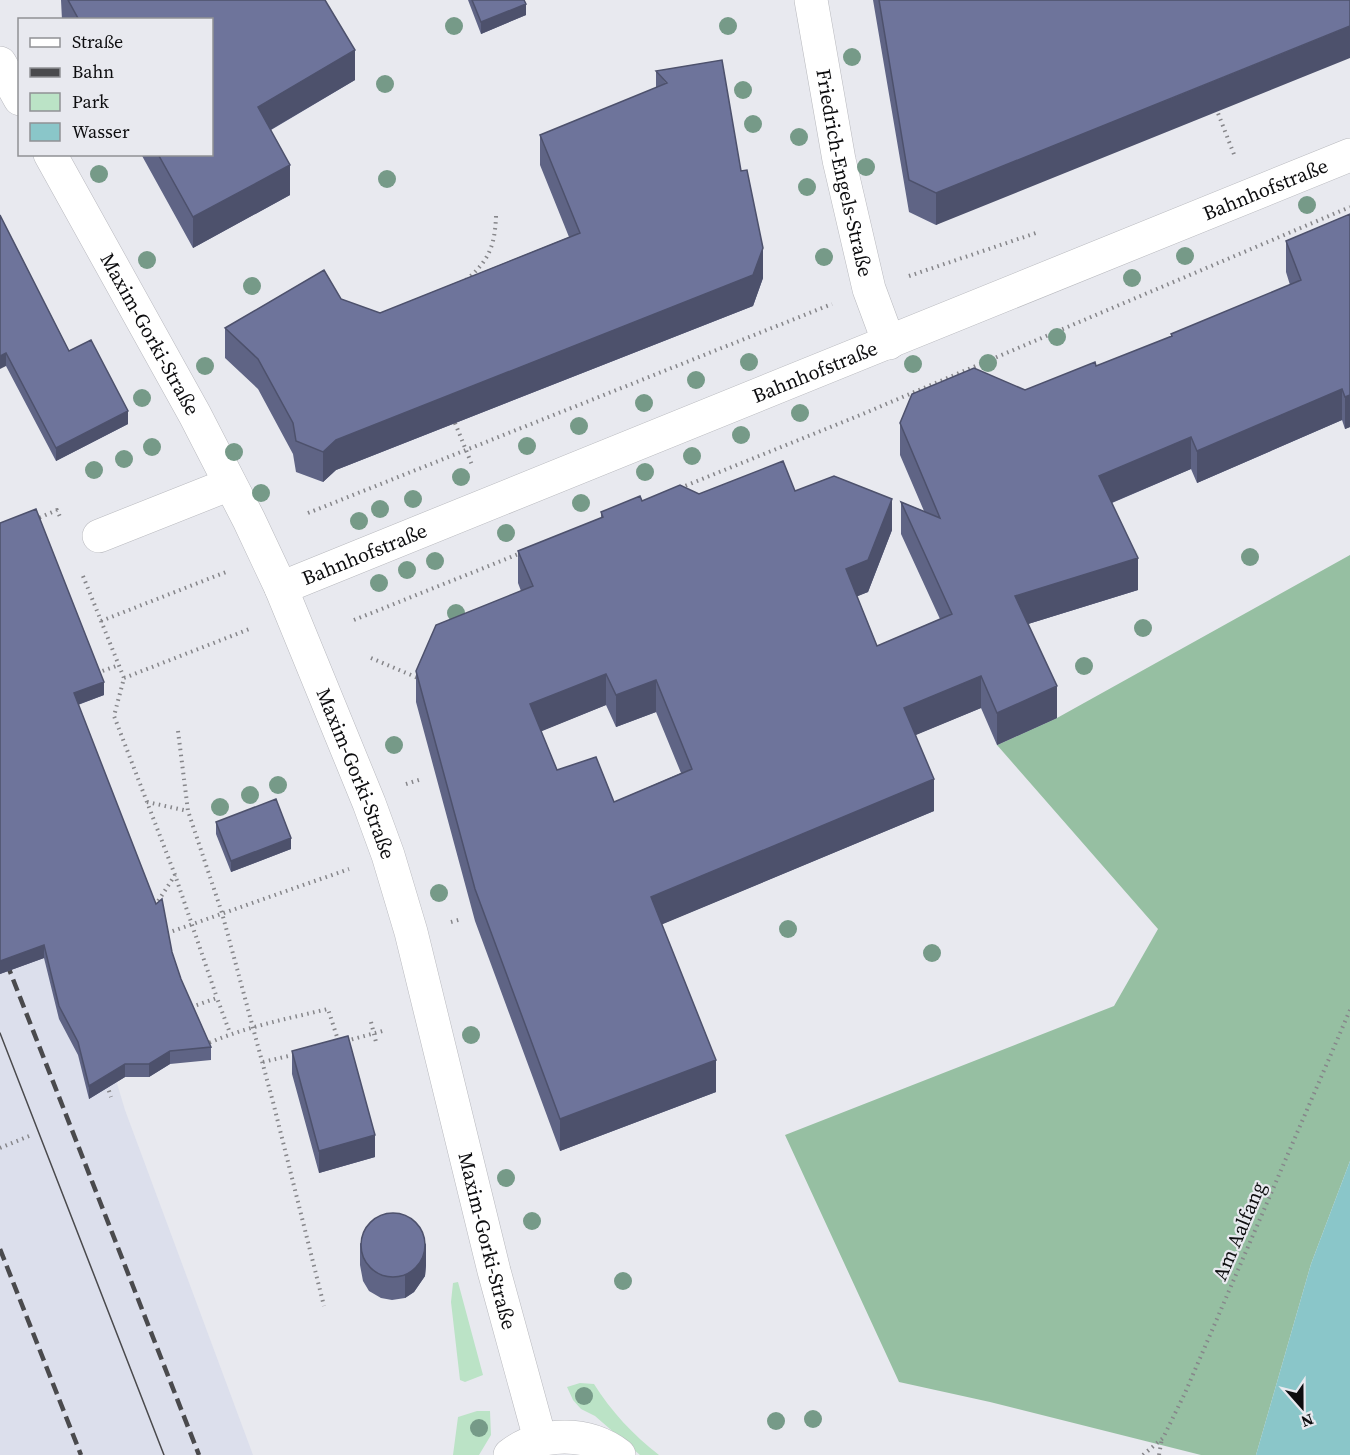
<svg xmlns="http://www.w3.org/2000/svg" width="1350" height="1455" viewBox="0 0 1350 1455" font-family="'Source Serif 4',serif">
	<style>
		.built { fill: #dcdfec }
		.green { fill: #bbe3c6 }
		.forest { fill: #96bfa2 }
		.water { fill: #8ac6c9 }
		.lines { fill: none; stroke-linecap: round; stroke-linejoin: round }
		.minor-casing { stroke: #b8b9be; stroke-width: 34 }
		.major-casing { stroke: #b8b9be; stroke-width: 34 }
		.path { stroke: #86868a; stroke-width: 4; stroke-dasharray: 1.5 4.5; stroke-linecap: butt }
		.minor { stroke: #fff; stroke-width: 33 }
		.major { stroke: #fff; stroke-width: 33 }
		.tram { stroke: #4a4a4d; stroke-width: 1.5 }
		.rail { stroke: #4a4a4d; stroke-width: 4.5; stroke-dasharray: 12 6; stroke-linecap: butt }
		.tree { fill: #769a88 }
		.wall { fill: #5f6485; fill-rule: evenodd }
		.shaded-wall { fill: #4d516c }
		.building { fill: #6e749b; stroke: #4d516c; stroke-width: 1.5; fill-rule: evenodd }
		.labels { text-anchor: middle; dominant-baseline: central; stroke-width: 4.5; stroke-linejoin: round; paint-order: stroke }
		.street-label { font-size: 20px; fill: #0d0d0f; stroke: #e8e9ef }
	</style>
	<rect width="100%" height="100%" fill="#e8e9ef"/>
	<path class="built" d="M0,536L95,674L104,695L74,706L76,946L125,1110L253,1455H0Z"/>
	<path class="green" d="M458,1282L483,1375L465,1382L460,1380L451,1302L453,1283Z
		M580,1383L594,1384C611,1411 633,1435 659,1455H640L595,1416L581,1409L573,1400L567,1387Z
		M477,1411H490L491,1435L479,1455H453L458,1417Z"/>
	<path class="forest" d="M1350,555V1161L1311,1264L1256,1455H1201L990,1402L899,1382L785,1135L1114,1006L1158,929L997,745L1057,718Z"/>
	<path class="water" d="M1350,1161V1455H1256L1311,1264Z"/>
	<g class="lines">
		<defs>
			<g id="minor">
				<path id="s1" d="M811,0L839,160L869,289L889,343"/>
				<path d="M0,63L20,99"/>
				<path id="s2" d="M50,154L195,415L249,520L281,588L369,803L388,855L411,932L494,1271L540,1439"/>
				<path d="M99,536L230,484"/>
				<path id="s3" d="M281,588L1350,155"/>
			</g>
			<path id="major" d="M510,1455C541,1431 588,1431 619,1455"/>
		</defs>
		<use href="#minor" class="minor-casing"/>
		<use href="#major" class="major-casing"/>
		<path class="path" d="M1216,108L1235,157
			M909,276L1036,233
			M466,280C489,261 495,245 496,216
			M455,423L472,465
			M680,488L858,416L1350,207
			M308,513L832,304
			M34,520L57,510L61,519
			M83,576L124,678L114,716L175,875L217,998
			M354,620L521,553
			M101,621L226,572
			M371,658L418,678
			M97,673L119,665
			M124,678L252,628
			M178,731L188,811L222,913L273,1102L324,1306
			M406,784L422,779
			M147,802L188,811
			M155,906L175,875
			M451,922L462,919
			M167,933L349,869
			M191,1007L217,998L230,1033
			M371,1022L376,1042
			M346,1041L386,1030
			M204,1045C244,1027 286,1019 328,1009L339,1043
			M263,1062L297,1054
			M107,1085L111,1097
			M0,1148L29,1136
			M1143,1455L1163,1438L1185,1393L1350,1010
			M1159,1455L1162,1438"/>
		<use href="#minor" class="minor"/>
		<use href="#major" class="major"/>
		<path class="tram" d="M0,1033L164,1455"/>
		<path class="rail" d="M0,946L199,1455
			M0,1249L81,1455"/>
	</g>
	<g class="tree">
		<circle cx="454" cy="26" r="9"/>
		<circle cx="728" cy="26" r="9"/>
		<circle cx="852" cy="57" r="9"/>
		<circle cx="385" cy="84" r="9"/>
		<circle cx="743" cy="90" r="9"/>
		<circle cx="753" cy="124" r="9"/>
		<circle cx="799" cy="137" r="9"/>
		<circle cx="866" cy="167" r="9"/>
		<circle cx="99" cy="174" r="9"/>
		<circle cx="387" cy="179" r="9"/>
		<circle cx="807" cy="187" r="9"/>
		<circle cx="1307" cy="205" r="9"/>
		<circle cx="1185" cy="256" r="9"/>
		<circle cx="824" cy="257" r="9"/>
		<circle cx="147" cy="260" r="9"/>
		<circle cx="1132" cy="278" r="9"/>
		<circle cx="252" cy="286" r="9"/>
		<circle cx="1057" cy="337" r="9"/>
		<circle cx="749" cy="362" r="9"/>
		<circle cx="988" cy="363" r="9"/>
		<circle cx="913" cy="364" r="9"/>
		<circle cx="205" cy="366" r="9"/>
		<circle cx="696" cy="380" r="9"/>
		<circle cx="142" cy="398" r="9"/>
		<circle cx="644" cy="403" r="9"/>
		<circle cx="800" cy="413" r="9"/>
		<circle cx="579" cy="426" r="9"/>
		<circle cx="741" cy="435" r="9"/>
		<circle cx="527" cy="446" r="9"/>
		<circle cx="152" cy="447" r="9"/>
		<circle cx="234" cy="452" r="9"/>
		<circle cx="692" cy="456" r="9"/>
		<circle cx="124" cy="459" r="9"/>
		<circle cx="94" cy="470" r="9"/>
		<circle cx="645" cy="472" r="9"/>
		<circle cx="461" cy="477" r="9"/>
		<circle cx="261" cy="493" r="9"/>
		<circle cx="413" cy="499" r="9"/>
		<circle cx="581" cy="503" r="9"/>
		<circle cx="380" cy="509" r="9"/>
		<circle cx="359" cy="521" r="9"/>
		<circle cx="506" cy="533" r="9"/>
		<circle cx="1250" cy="557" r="9"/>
		<circle cx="435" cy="561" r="9"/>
		<circle cx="407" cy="570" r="9"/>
		<circle cx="379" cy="583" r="9"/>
		<circle cx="456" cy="613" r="9"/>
		<circle cx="1143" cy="628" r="9"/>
		<circle cx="1084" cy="666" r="9"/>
		<circle cx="394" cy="745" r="9"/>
		<circle cx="278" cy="785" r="9"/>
		<circle cx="250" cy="795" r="9"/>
		<circle cx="220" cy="807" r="9"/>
		<circle cx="439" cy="893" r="9"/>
		<circle cx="788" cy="929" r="9"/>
		<circle cx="932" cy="953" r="9"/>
		<circle cx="471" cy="1035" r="9"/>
		<circle cx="506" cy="1178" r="9"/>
		<circle cx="532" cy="1221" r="9"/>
		<circle cx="623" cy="1281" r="9"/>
		<circle cx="584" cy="1396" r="9"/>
		<circle cx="813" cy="1419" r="9"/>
		<circle cx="776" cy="1421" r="9"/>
		<circle cx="479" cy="1428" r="9"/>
	</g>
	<path class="wall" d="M61,0H325L355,80L271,130L290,195L193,248L141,154H212V20H62Z
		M468,0H524L526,15L481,34Z
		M873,0H1350L936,225L909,212Z
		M656,71L741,171L763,278L753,306L336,470L323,482L296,472L293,454L258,389L225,358V328L341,299L380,313L569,237L540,165V135L656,88Z
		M1350,214V427L1345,429L1342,420L1197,483L1191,469L1112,503L1138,590L1028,624L1057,718L997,745L981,708L915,735L934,811L662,924L716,1092L560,1151L475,921L416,702V671L521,591L518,583V551L601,518V512L642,501L699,494L795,491L892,530L868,592L857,596L877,646L940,619L901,534V502L924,511L900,455V423L1025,390L1096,366L1171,337V334L1290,285L1286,272V241ZM606,705L616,727L656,712L681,773L614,802L557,770L541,731Z
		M0,215L69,351L128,424L56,461L6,366Z
		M0,523L104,695L78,705L172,952L181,979L211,1047V1060L170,1064L149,1077H125L89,1099L78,1055L59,1019L44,958L0,974Z
		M216,822L291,849L231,872L216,834Z
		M292,1051L375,1157L319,1173L292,1074Z
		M360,1243L426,1265L425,1276L414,1292L405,1298L392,1300L381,1298L369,1291L363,1281L360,1265Z"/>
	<path class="shaded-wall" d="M526,4V15L481,34V22Z
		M1350,26V58L936,225V193Z
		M355,50V80L258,137V107Z
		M290,165V195L193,248V217Z
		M763,248V278L753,306L336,470L323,482V452L336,440Z
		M6,353V366L0,369V356Z
		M1342,389V420L1197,483V451Z
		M1350,395V427L1345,429V397Z
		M128,411V424L56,461V448Z
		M1191,437V469L1099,508V476Z
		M892,499V530L868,592L846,601V569Z
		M1138,558V590L1015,628V596Z
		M606,674V705L530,736V704Z
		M981,676V708L904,740V708Z
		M656,680V712L616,727V695Z
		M104,682V695L74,706V693Z
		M1057,686V718L997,745V713Z
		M934,779V811L651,929V897Z
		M291,838V849L231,872V861Z
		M44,945V958L0,974V961Z
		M170,1051V1064L149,1077V1064Z
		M716,1060V1092L560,1151V1119Z
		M125,1064V1077L89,1099V1086Z
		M375,1135V1157L319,1173V1151Z
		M426,1243V1265L425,1276L414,1292L405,1298V1275Z"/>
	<path class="building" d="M68,0H325L355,50L258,107L290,165L193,217L158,154H212V20H79Z
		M472,0H524L526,4L481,22Z
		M879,0H1350V26L936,193L909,180Z
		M722,60L741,171L747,170L763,248L753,275L336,440L323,452L296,441L293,423L258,359L225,328L324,270L341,299L380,313L580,233L540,135L667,83L656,71Z
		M1350,214V395L1345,397L1342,389L1197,451L1191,437L1099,476L1138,558L1015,596L1057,686L997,713L981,676L904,708L934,779L651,897L716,1060L560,1119L475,889L416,671L436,625L533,586L518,551L603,517L601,512L640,496L642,501L680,485L699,494L783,461L795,491L834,476L892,499L868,560L846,569L877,646L952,614L901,502L940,518L900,423L912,394L974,368L1025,390L1095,362L1096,366L1172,336L1171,334L1301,280L1286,241ZM606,674L616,695L656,680L692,769L614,802L596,757L557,770L530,704Z
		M0,215L69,351L91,340L128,411L56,448L6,353L0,356Z
		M36,509L104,682L74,693L156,904L162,899L172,952L181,979L211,1047L170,1051L149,1064H125L89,1086L78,1042L59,1006L44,945L0,961V523Z
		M276,799L291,838L231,861L216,822Z
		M348,1036L375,1135L319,1151L292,1051Z
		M361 1245a32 32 0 1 1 64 0a32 32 0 1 1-64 0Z"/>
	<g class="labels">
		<g class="street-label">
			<text stroke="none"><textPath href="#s1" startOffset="176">Friedrich-Engels-Straße</textPath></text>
			<text stroke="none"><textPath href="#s3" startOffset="1062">Bahnhofstraße</textPath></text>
			<text stroke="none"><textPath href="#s2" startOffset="206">Maxim-Gorki-Straße</textPath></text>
			<text stroke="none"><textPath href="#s3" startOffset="576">Bahnhofstraße</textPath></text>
			<text stroke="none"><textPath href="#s3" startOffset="90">Bahnhofstraße</textPath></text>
			<text stroke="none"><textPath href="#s2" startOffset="692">Maxim-Gorki-Straße</textPath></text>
			<text transform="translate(1239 1231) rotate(-67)">Am Aalfang</text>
			<text stroke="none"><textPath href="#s2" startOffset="1178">Maxim-Gorki-Straße</textPath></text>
		</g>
	</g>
	<rect x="18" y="18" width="195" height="138" fill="#e8e9ef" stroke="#909195" stroke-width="1.5"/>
	<rect x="30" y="38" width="30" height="9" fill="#ffffff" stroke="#909195" stroke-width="1.5"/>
	<text x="72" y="48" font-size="18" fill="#0d0d0f">Straße</text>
	<rect x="30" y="68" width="30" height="9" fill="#4a4a4d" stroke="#909195" stroke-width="1.5"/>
	<text x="72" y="78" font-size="18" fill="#0d0d0f">Bahn</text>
	<rect x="30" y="93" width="30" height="18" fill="#bbe3c6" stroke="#909195" stroke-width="1.5"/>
	<text x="72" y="108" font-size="18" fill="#0d0d0f">Park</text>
	<rect x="30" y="123" width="30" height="18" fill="#8ac6c9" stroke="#909195" stroke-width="1.5"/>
	<text x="72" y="138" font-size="18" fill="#0d0d0f">Wasser</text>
	<g transform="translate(1302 1407) rotate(159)" stroke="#e8e9ef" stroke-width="4.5" paint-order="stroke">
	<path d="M0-4.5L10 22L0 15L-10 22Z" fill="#0d0d0f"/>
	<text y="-9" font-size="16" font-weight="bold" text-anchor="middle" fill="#0d0d0f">N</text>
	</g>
</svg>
